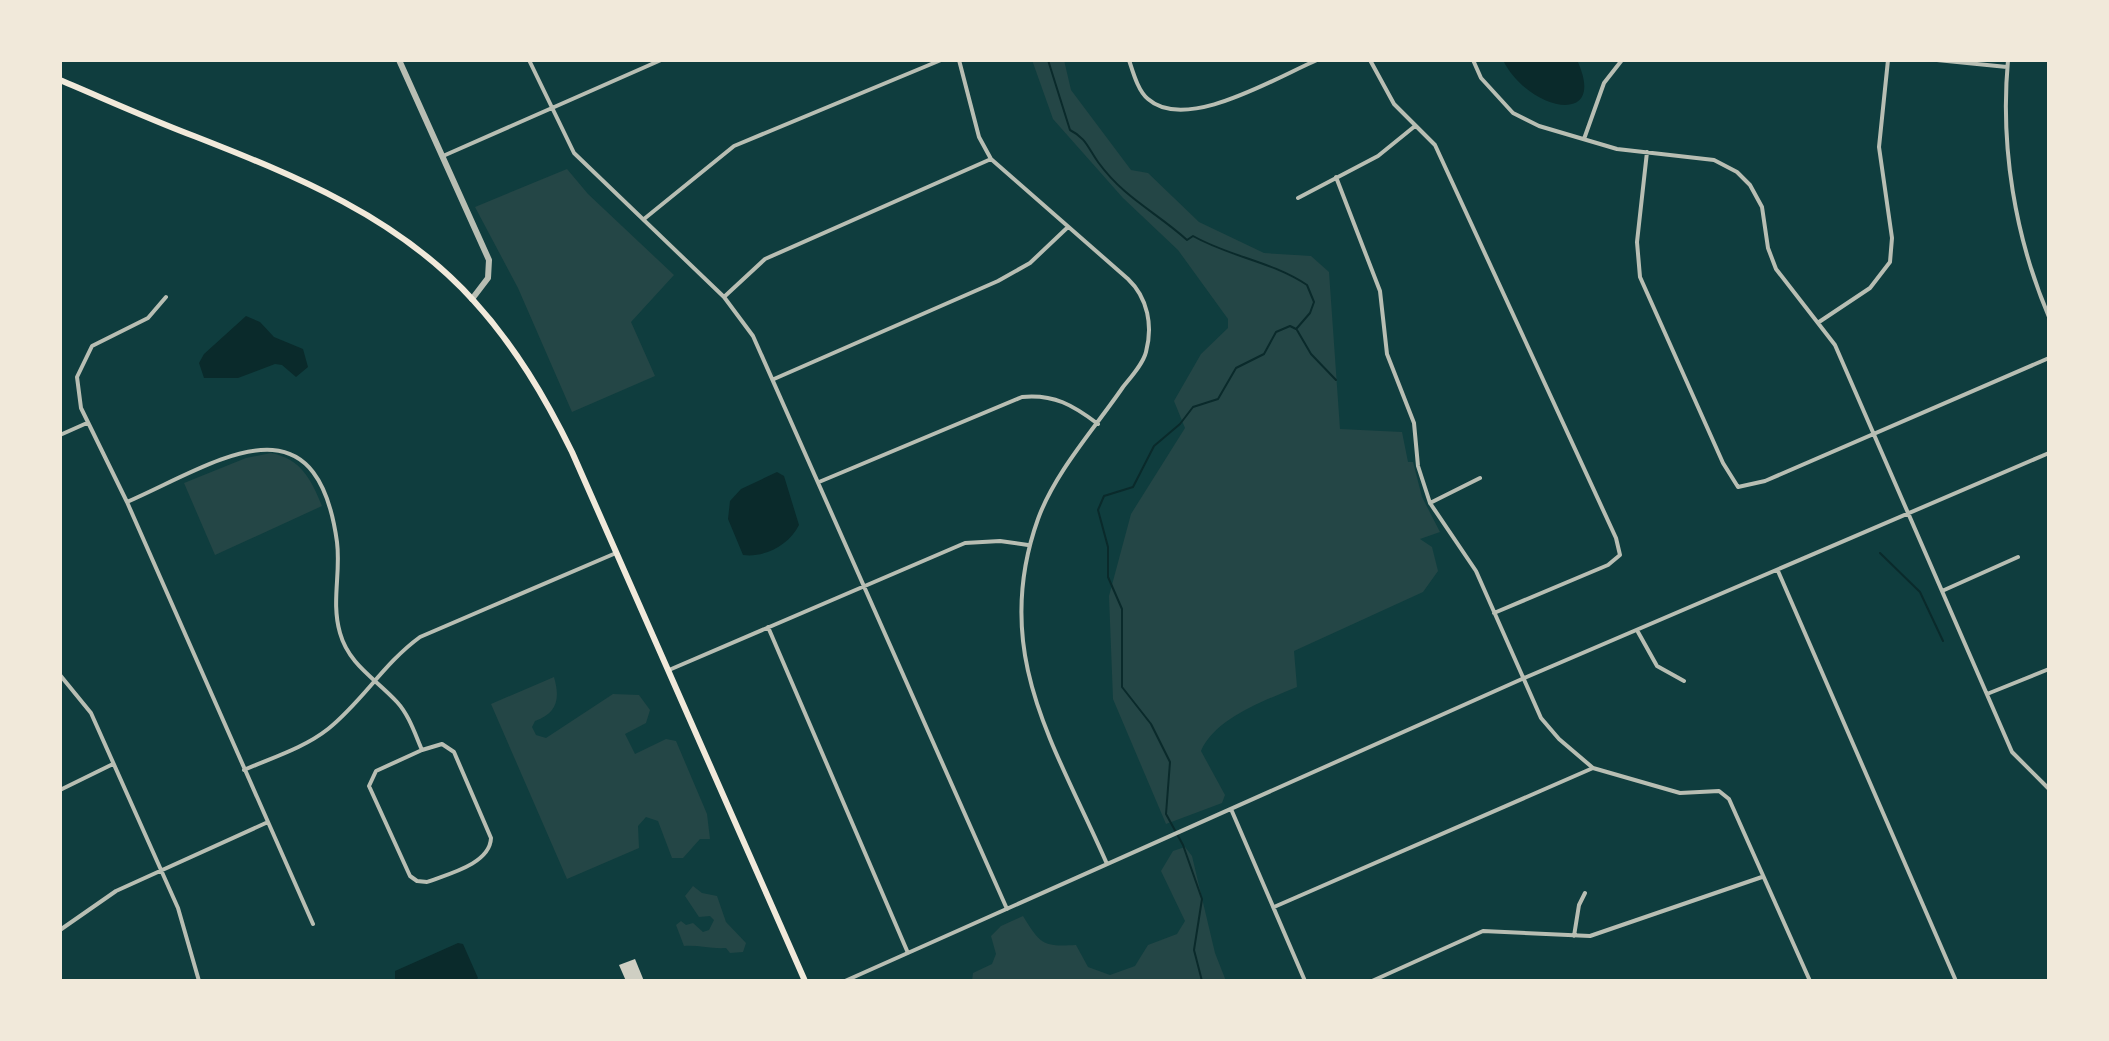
<svg xmlns="http://www.w3.org/2000/svg" width="2109" height="1041" viewBox="0 0 2109 1041" font-family="Helvetica,sans-serif">
	<style>
		.green { fill: #244646 }
		.water { fill: #0a2a2b }
		.lines { fill: none; stroke-linecap: round; stroke-linejoin: round }
		.stream { stroke: #0a2a2b; stroke-width: 2 }
		.building { fill: #cfcfc3 }
		.minor { stroke: #b8beb3; stroke-width: 4 }
		.tertiary { stroke: #b8beb3; stroke-width: 6 }
		.secondary { stroke: #f1e9da; stroke-width: 6 }
	</style>
	<rect width="100%" height="100%" fill="#0f3d3e"/>
	<path class="green" d="M1032,60H1064L1071,90L1131,170L1148,173L1199,222L1264,253L1311,256L1329,272L1340,429L1402,432L1408,462H1413L1422,497L1440,532L1420,539L1432,547L1438,571L1423,592L1294,651L1297,687C1266,700 1215,718 1201,751L1225,795L1222,803L1166,824L1113,699L1109,596L1131,514L1185,428L1174,401L1201,354L1228,328V319L1178,250L1123,198L1053,119Z
		M567,169L588,194L674,275L631,322L655,376L572,412L518,288L475,207Z
		M271,453C301,459 311,479 322,506L215,555L184,483L246,458Z
		M554,677C560,698 558,713 535,721L532,727L536,735L546,738L613,694L639,695L650,710L646,723L625,734L635,754L666,739L676,741L707,814L710,839H700L683,858H672L658,821L646,817L638,826L639,848L567,879L491,704Z
		M1185,847L1192,856L1215,953L1226,981H972L973,973L992,964L996,954L991,936L1001,926L1023,916C1040,944 1043,947 1076,945L1088,967L1110,975L1135,966L1148,945L1177,934L1185,921L1161,871L1173,851Z
		M693,886L702,893L717,896L726,922L746,943L743,952L730,953L726,948C711,949 699,945 684,946L676,925L681,921L686,925L693,923L703,932L709,930L714,920L710,916L699,917L685,896Z"/>
	<path class="water" d="M1503,60H1577C1609,129 1527,110 1503,60Z
		M246,316L260,322L274,337L303,349L308,367L296,377L282,365L275,364L238,378H204L199,363L204,354Z
		M777,472L784,476L799,525C789,545 765,558 743,555L728,519L730,501L741,489Z
		M458,943L463,944L478,978L475,981H395V971Z"/>
	<g class="lines">
		<path class="stream" d="M1048,60L1070,130C1086,138 1088,148 1098,162C1125,199 1155,211 1187,240L1193,236C1230,257 1271,261 1307,285L1314,302L1310,313L1297,328
			M1297,330L1311,354L1336,380
			M1880,553L1920,592L1943,641
			M1202,981L1194,950L1202,899L1183,845L1166,814L1170,762L1151,724L1122,687V609L1108,577V547L1098,510L1104,496L1133,487L1154,446L1180,424L1193,407L1218,399L1236,368L1264,354L1276,332L1290,326L1296,329"/>
	</g>
	<path class="building" d="M635,959L644,981H626L619,965Z"/>
	<g class="lines">
		<path class="minor" d="M529,60L574,153L724,297L753,336L1007,909
			M959,60L979,137L991,159L1128,279C1148,298 1153,326 1146,352C1143,364 1131,377 1123,387C1095,428 1055,472 1038,519C990,653 1055,745 1107,864
			M1129,60C1133,72 1138,91 1148,99C1186,133 1277,77 1317,60
			M1370,60L1394,104L1435,145L1616,538L1620,555L1608,565L1494,613
			M1473,60L1481,78L1513,113L1539,126L1617,149L1714,160L1737,172L1750,185L1762,207L1768,248L1776,269L1835,345L2012,752L2049,789
			M1937,60L2007,67
			M2008,60C2000,147 2015,237 2049,317
			M1584,139L1604,83L1622,60
			M1647,152L1637,242L1640,277L1723,463L1738,487L1765,481L2049,358
			M443,156L661,60
			M1336,177L1380,291L1387,354L1414,423L1418,466L1430,503L1476,571L1541,718L1559,739L1593,768L1680,793L1719,791L1729,799L1810,981
			M1298,198L1378,156L1415,126
			M644,219L734,146L941,60
			M166,297L148,318L92,346L77,377L81,408L127,502L313,924
			M724,297L765,259L991,159
			M1819,322L1870,288L1890,262L1892,238L1879,147L1888,60
			M774,379L998,281L1030,263L1068,227
			M60,435L87,423
			M819,482L1022,397C1054,394 1073,405 1098,424
			M127,502C216,463 316,390 337,542C341,573 331,602 340,633C349,665 376,679 397,702C409,715 415,734 422,750L376,771L369,786L410,876L417,881L427,882C448,874 490,864 491,838L454,752L442,744L422,750
			M1430,503L1480,478
			M1778,571L1956,981
			M1942,591L2018,557
			M768,627L908,953
			M1638,632L1657,666L1684,681
			M669,670L965,543L1000,541L1028,545
			M60,675L91,713L178,908L199,981
			M1987,694L2049,669
			M244,770C271,758 304,748 328,729C363,701 383,664 420,637L616,553
			M60,790L113,764
			M1231,809L1305,981
			M1274,907L1593,768
			M60,930L116,891L268,822
			M1574,936L1579,905L1585,893
			M845,981L1522,679L2049,453
			M1372,981L1483,931L1590,936L1762,877"/>
		<path class="tertiary" d="M399,60L489,260L488,278L472,299"/>
		<path class="secondary" d="M60,80C105,99 149,119 194,136C296,176 398,217 473,300C515,346 545,397 572,452L805,981"/>
	</g>
	<rect width="2109" height="1041" fill="none" stroke="#f1e9da" stroke-width="124"/>
</svg>
